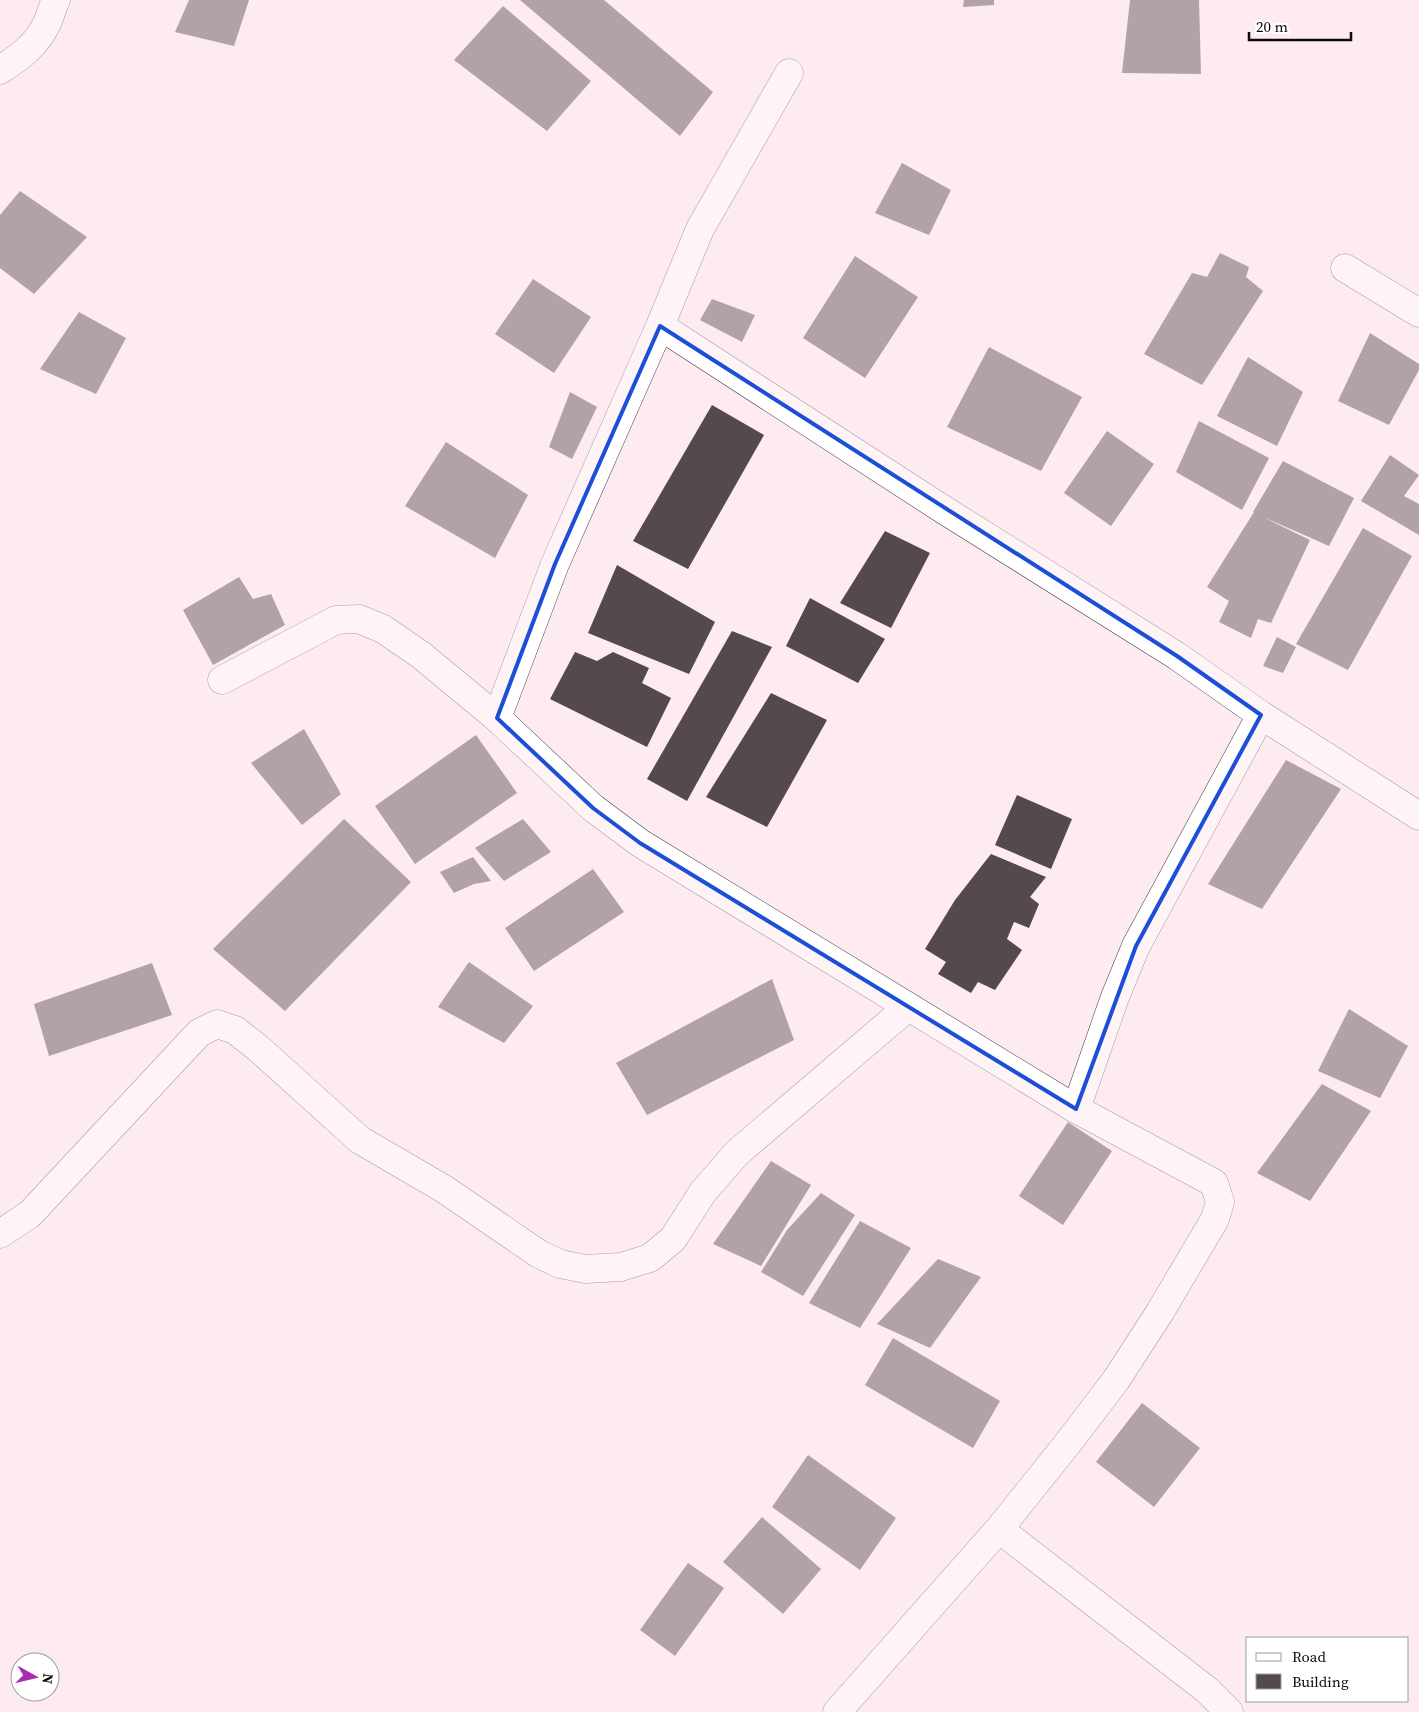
<svg xmlns="http://www.w3.org/2000/svg" width="1419" height="1712" viewBox="0 0 1419 1712" font-family="'Source Serif 4',serif">
	<style>
		.building { fill: #53494f }
		.lines { fill: none; stroke-linecap: round; stroke-linejoin: round }
		.street-casing { stroke: #3e3e3e; stroke-width: 29 }
		.street { stroke: #fff; stroke-width: 28 }
		.marked { fill: none; stroke: #1d4ed8; stroke-width: 4; stroke-linejoin: round }
	</style>
	<rect width="100%" height="100%" fill="#fdebef"/>
	<path class="building" d="M189,0H249L234,46L175,32Z
		M520,0H604L713,92L680,136Z
		M964,0H994V5L963,7Z
		M1130,0H1199L1201,74L1122,73Z
		M503,6L591,81L547,131L454,60Z
		M902,163L951,190L929,235L875,213Z
		M20,191L87,237L34,294L0,268V215Z
		M1220,253L1249,267L1246,277L1263,291L1202,385L1144,354L1192,273L1207,277Z
		M855,256L918,297L865,378L803,338Z
		M533,279L591,317L554,373L495,334Z
		M712,299L755,315L742,342L700,320Z
		M79,312L126,338L96,394L40,369Z
		M1370,333L1419,364V370L1389,425L1338,401Z
		M989,347L1082,397L1041,471L947,427Z
		M1248,357L1303,392L1277,446L1217,416Z
		M570,392L597,407L572,459L549,447Z
		M712,405L764,435L688,569L633,541Z
		M1199,421L1269,458L1242,510L1176,472Z
		M1107,431L1154,464L1111,526L1064,493Z
		M446,442L528,495L495,558L405,506Z
		M1390,455L1419,475L1404,496L1419,504V535L1361,501Z
		M1283,461L1354,498L1329,546L1263,517L1310,540L1271,623L1258,619L1251,638L1219,622L1229,601L1207,587L1254,512H1253Z
		M1363,528L1412,556L1348,670L1296,644Z
		M885,531L930,553L891,628L840,603Z
		M617,565L715,622L689,674L588,633Z
		M239,577L253,599L271,594L285,625L213,665L183,610Z
		M810,598L885,639L858,683L786,646Z
		M732,631L772,647L687,801L647,779Z
		M1277,637L1296,647L1283,673L1263,666Z
		M575,652L597,661L613,652L649,668L642,683L671,698L647,747L550,699Z
		M771,693L827,720L767,827L706,797Z
		M304,729L341,794L302,825L251,763Z
		M476,735L517,793L415,864L375,806Z
		M1286,760L1341,789L1262,909L1208,884Z
		M1017,795L1072,819L1051,869L995,845Z
		M344,819L411,882L285,1011L213,949Z
		M523,819L551,852L504,881L475,848Z
		M991,854L1046,877L1030,897L1039,904L1029,928L1014,922L1007,939L1022,950L995,990L978,982L971,993L938,974L946,962L925,949L955,900Z
		M473,857L491,881L474,884L454,893L440,872Z
		M593,869L624,912L534,971L505,928Z
		M469,962L533,1006L504,1043L438,1007Z
		M152,963L172,1015L49,1056L34,1004Z
		M772,979L794,1040L647,1115L616,1063Z
		M1349,1009L1408,1046L1380,1098L1318,1071Z
		M1322,1084L1371,1111L1310,1201L1257,1173Z
		M1068,1122L1112,1151L1063,1225L1019,1196Z
		M771,1161L811,1185L761,1266L713,1244Z
		M821,1193L855,1215L803,1296L761,1272L787,1230Z
		M860,1221L911,1248L860,1328L809,1303Z
		M938,1259L981,1277L930,1348L877,1324Z
		M893,1338L1000,1401L973,1448L865,1385Z
		M1142,1403L1200,1448L1154,1507L1096,1462Z
		M808,1455L896,1518L860,1570L772,1507Z
		M762,1517L821,1569L783,1614L723,1562Z
		M688,1563L724,1588L675,1656L640,1630Z"/>
	<g class="lines">
		<defs>
			<path id="street" d="M0,70C20,57 37,45 47,23C51,15 52,7 56,0
				M1345,268L1419,313
				M660,326L941,508L1177,656L1261,715L1419,816
				M222,680L336,620L359,619L383,629L421,655L497,718L593,808L640,843L1076,1109L1214,1183L1220,1202L1215,1219L1160,1312L1116,1380L1068,1443L999,1529L837,1712
				M497,718L555,564L660,326L700,229L789,73
				M1076,1109L1115,997L1136,946L1261,715
				M0,1234L30,1214L199,1033L217,1024L235,1030L258,1048L360,1140L444,1189L539,1254L560,1264L586,1269L621,1267L650,1258L673,1239L703,1192L737,1153L908,1007
				M999,1529L1207,1690L1229,1712"/>
		</defs>
		<use href="#street" class="street-casing"/>
		<use href="#street" class="street"/>
	</g>
	<path d="M0 0H1419V1712H0ZM660,326L1177,656L1261,715L1136,946L1076,1109L640,843L593,808L497,718L555,564Z" fill="#fdebef" fill-opacity=".55" fill-rule="evenodd"/>
	<path class="marked" d="M660,326L1177,656L1261,715L1136,946L1076,1109L640,843L593,808L497,718L555,564Z"/>
	<rect x="1246" y="1637" width="162" height="65" fill="#ffffff" stroke="#9d9d9d"/>
	<rect x="1256" y="1653" width="25" height="8" fill="#ffffff" stroke="#9d9d9d"/>
	<text x="1292" y="1662" font-size="15" fill="#0b0b0b">Road</text>
	<rect x="1256" y="1674" width="25" height="15" fill="#53494f" stroke="#9d9d9d"/>
	<text x="1292" y="1687" font-size="15" fill="#0b0b0b">Building</text>
	<g transform="translate(35 1677) rotate(98)"><circle r="24" fill="#ffffff" stroke="#9d9d9d"/>
	<path d="M0-4L9 19L0 12L-9 19Z" fill="#a62fb0"/>
	<text y="-8" font-size="14" font-weight="bold" text-anchor="middle" fill="#0b0b0b">N</text>
	</g>
	<path d="M1249 32v8h102v-8" fill="none" stroke="#0b0b0b" stroke-width="2.5"/>
	<text x="1256" y="32" font-size="15" fill="#0b0b0b" stroke="#ffffff" stroke-width="4" paint-order="stroke">20 m</text>
</svg>
